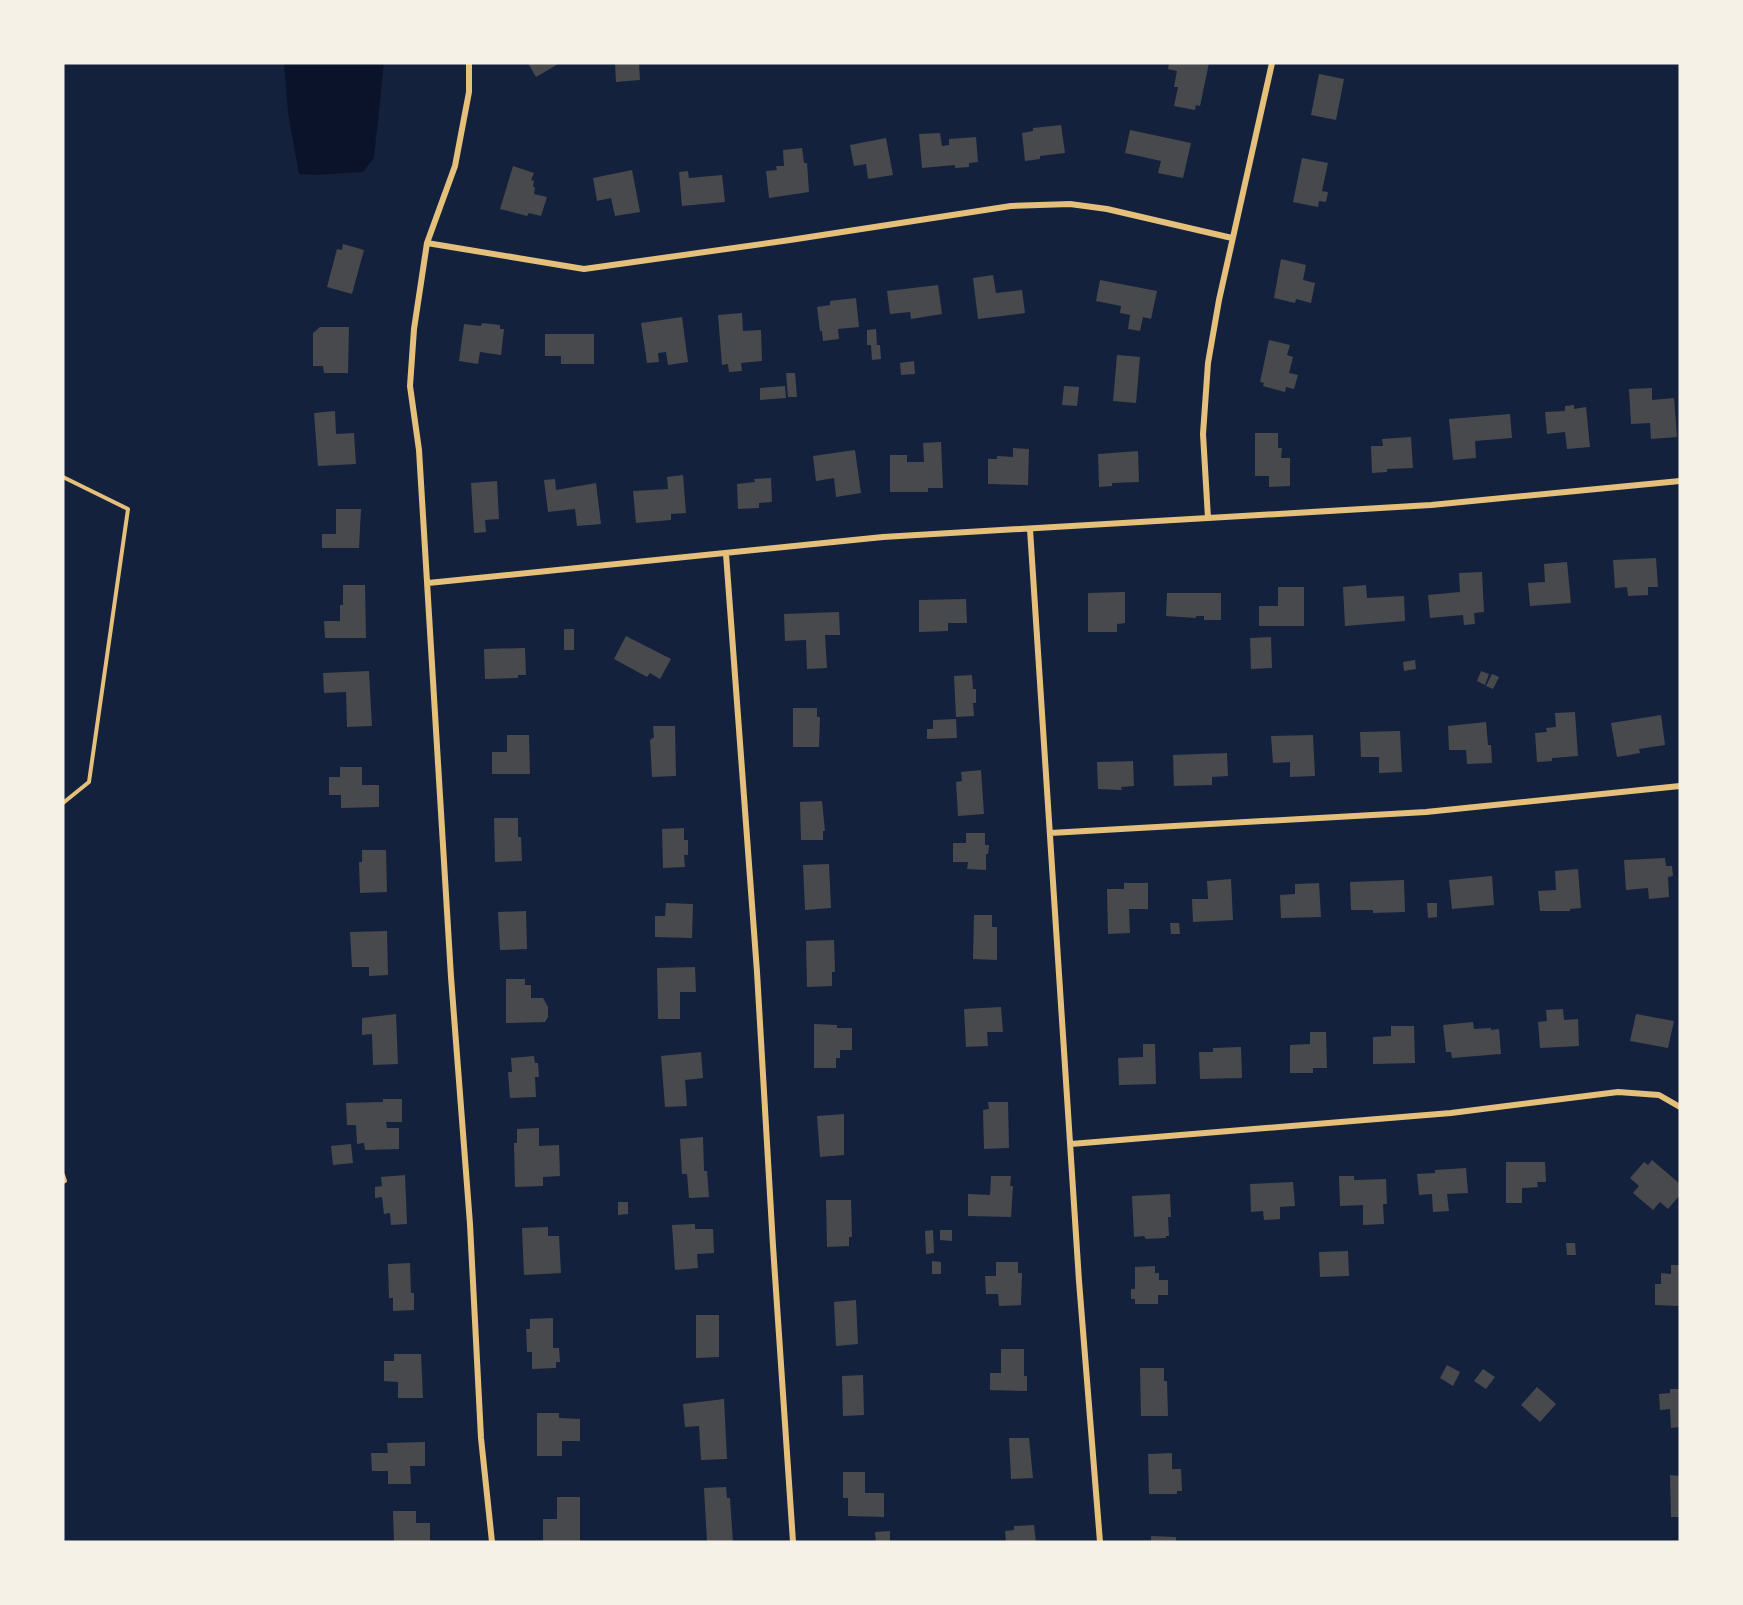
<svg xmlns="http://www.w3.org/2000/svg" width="1743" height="1605" viewBox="0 0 1743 1605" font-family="'Titillium Web',sans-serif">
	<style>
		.water { fill: #0b132b }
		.building { fill: #48494c }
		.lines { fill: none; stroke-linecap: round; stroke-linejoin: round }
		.path { stroke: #e5c07b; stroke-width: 4 }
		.minor { stroke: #e5c07b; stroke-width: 6 }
	</style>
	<rect width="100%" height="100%" fill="#14213d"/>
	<path class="water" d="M284,63H384L374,158L363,172L317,175L299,174L288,113Z"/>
	<path class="building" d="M528,63H560L536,77Z
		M615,63H639L640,80L616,82Z
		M1169,63H1209L1200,106L1196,105L1195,110L1174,106L1178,87H1174L1177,71L1168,69Z
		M1319,74L1344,79L1336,120L1311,115Z
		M1061,125L1065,153L1040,156V159L1025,161L1022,133L1033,131V128Z
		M1130,130L1191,143L1183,178L1158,173L1161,161L1125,153Z
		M940,133L942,146L949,145V139L976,137L978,162L969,163V167L955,168V165L922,168L919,134Z
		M886,138L893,175L868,179L866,164L854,166L850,145Z
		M802,148L804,163H807L809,192L769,198L766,171L777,170L776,166H784L783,150Z
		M1302,158L1328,163L1322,191L1328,192L1326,202L1319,201L1318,207L1293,202Z
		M513,166L534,173L531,180L534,181L533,187H535L534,194L547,197L541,216L529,213L527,216L500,209Z
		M632,170L640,212L615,216L611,198L597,201L593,178Z
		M688,171L689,178L722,175L725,202L682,206L679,172Z
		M343,244L364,250L352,294L327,287L337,249L342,250Z
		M1281,259L1306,265L1303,280L1315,283L1311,303L1296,299L1295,303L1274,298Z
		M993,275L996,293L1022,290L1025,313L978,319L973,278Z
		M1100,280L1157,291L1151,319L1143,317L1140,331L1128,329L1130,315L1120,313L1121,306L1096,301Z
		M938,285L942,314L911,319L910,312L890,314L887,291Z
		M856,298L859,327L838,329L839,339L823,341L822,331H820L817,307L830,305V301Z
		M742,313L743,331L761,330L762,361L741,363L742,371L729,372L728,364L722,365L718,315Z
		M682,317L688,362L668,365L666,352L658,353L659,362L647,363L641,323Z
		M482,323L500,325V329H504L501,355L480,352L478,364L459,361L464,324L481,326Z
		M320,327H349L348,373H324L323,366H313V333Z
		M876,329L877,345H880L881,359L872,360L871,345H867V330Z
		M545,334H594V364H561V356H545Z
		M1269,340L1290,345L1287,355L1293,357L1289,373L1298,375L1294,389L1286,387L1285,392L1263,386L1264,383L1260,382Z
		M1117,355L1140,357L1136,403L1113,401Z
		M914,361L915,374L901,375L900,363Z
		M786,373H795L797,397H788Z
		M785,386L786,398L760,400V388Z
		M1064,386L1079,387L1077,406L1062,405Z
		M1652,388V400L1674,398L1677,437L1651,439L1650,423L1631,424L1629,389Z
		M1574,405V409L1586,407L1590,447L1567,449L1565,432L1547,434L1545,412L1565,411V406Z
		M335,411L336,434L354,433L356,464L318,466L314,413Z
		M1510,414L1512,438L1475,441L1476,458L1453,460L1449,419Z
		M1255,433H1278V448H1282L1281,458H1290V486L1269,487V476H1255Z
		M1411,437L1413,468L1387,469V472L1372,473L1371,446H1383L1382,439Z
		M941,442L943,488H928V492H890V455H907V462H924L923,443Z
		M1013,448L1029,449L1028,485L988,484V459H997V456L1013,457Z
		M855,450L861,493L836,497L834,478L816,481L813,456Z
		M1138,451L1139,482L1112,483V486L1099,487L1098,454Z
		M683,475L686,513L671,514V520L636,523L633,491L668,489L667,477Z
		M771,478L772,502L759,503V508L738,509L737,484L755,482L754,479Z
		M555,479L556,490L596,483L601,524L577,526L575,509L548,512L544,480Z
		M497,481L499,519L485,520L486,532L474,533L471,483Z
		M336,509H361L359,548H322V534H336Z
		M1656,558L1658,587H1648V595L1628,596L1627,587L1615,588L1613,560Z
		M1567,562L1571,603L1530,606L1528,583L1545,582L1544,564Z
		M1482,572L1484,612L1474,613L1475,624L1464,625L1463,615L1430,618L1428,595L1460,592L1459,573Z
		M343,585H365L366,638H325L324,621H340V605H343Z
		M1366,585L1367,598L1404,596L1405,621L1345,626L1343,587Z
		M1278,587H1304V626H1259V606H1278Z
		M1125,592V623L1117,624V632H1088V593Z
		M1167,593H1221V620H1204V616H1196V618L1166,616Z
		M966,599L967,623H948V631L919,632V600Z
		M839,612L840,635H825L827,668L807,669L806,640L785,641L784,614Z
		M564,629H574V650H564Z
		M626,636L671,659L660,679L650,673L647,677L614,659Z
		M1271,637L1272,668L1251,669L1250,638Z
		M525,648L526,675H518V678L485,679L484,649Z
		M1415,660L1416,669L1404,671L1403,662Z
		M369,671L372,726L347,727L346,692L324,693L323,673Z
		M1481,671L1489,674L1485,685L1477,681Z
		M1492,674L1499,677L1493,689L1486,686Z
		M972,675L973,689H976V703H973L974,716L956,717L954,676Z
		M793,708H817V717H820L819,747H793Z
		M1575,712L1578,756L1552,758V761L1537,762L1535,733L1547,732L1546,728L1556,727L1555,713Z
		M1661,715L1665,745L1639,749L1640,753L1617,757L1611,723Z
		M956,719L957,738L927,739V729H933V720Z
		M1486,722L1488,745H1491L1492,763L1467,764L1466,750H1449L1448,726Z
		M653,726H675L676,776L652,777L650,740L654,737Z
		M1400,731L1402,772L1379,773V757H1361L1360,732Z
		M507,735H529L530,774H492V752H507Z
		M1313,735L1315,776L1290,777V762L1273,763L1271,736Z
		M1227,753L1228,776L1212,777V785L1174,786L1173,755Z
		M1133,761L1134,786L1121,787L1122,790L1098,789L1097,762Z
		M340,767H362V785H379V807L341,808V795H329V777H340Z
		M981,770L984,814L958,816L956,782L962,781L961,772Z
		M822,801L825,831H823V840H801L800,802Z
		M494,818H518V837H521L522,861L495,862Z
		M684,828V840H688V855H684L685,867L663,868L662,829Z
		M966,833H985V845H989L988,854H986V870L967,869L968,862H953V843H966Z
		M362,850H386L387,892L360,893L359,862H362Z
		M1665,858L1666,866H1672L1673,876L1668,877L1669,897L1649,899L1648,888L1626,890L1624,860Z
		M829,864L831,908L805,910L803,865Z
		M1578,869L1581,908L1570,909V911H1540L1538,891L1556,890L1555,871Z
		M1492,876L1494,905L1452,909L1449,880Z
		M1231,879L1233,920L1193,922L1192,899H1208L1207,881Z
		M1404,880L1405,912L1373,913V910H1351L1350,882Z
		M1124,883H1148V909H1129L1130,933L1108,934L1107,889H1124Z
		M1319,883L1321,917L1281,918L1280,895L1295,894V884Z
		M666,903L693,904L692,938L655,937V916H665Z
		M1427,903H1437V917L1428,918Z
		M526,911L527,949L500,950L498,912Z
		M974,915H992V927H997V960L973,959Z
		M1170,923H1179L1180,934H1171Z
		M387,931L388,975L369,976V967H352L350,932Z
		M834,940L835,972H832V986L807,987L806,941Z
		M695,967L696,992H680V1019H658L657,968Z
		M506,979H525V985H531V998H543L548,1007V1017L545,1022L506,1023Z
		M1001,1007L1003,1032H987L988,1046L966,1047L964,1009Z
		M1563,1009L1564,1020L1578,1019L1579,1046L1540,1048L1538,1022L1547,1021L1546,1010Z
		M396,1014L398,1064L373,1065L372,1034L362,1035V1018Z
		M1636,1014L1674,1021L1668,1048L1630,1041Z
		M1473,1022L1474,1029L1491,1028V1030L1499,1029L1501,1054L1452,1058L1451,1052H1446L1443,1025Z
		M814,1024L837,1025V1028H852V1050H840V1058H836V1068H814Z
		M1391,1026H1414L1415,1063L1373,1064V1037L1391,1036Z
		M1310,1032H1326L1327,1068H1313V1073H1290V1045L1310,1044Z
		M1143,1044H1155L1156,1084L1119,1085L1118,1058L1143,1057Z
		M1241,1047L1242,1078L1200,1079L1199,1052H1213V1048Z
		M701,1052L703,1078L685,1080L687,1106L665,1107L661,1056Z
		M534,1056L535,1063H538L539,1077H535L536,1097L510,1098L508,1072H512L511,1058Z
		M383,1099H402V1122H386L387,1128H399V1149L365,1150L364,1143L357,1144L356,1125H347L346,1103L383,1102Z
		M988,1102H1008L1009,1148L984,1149L983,1110L989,1109Z
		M844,1114V1155L820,1157L817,1116Z
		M539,1128V1146L559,1145L560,1176L543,1177V1186L515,1187L514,1143H517V1129Z
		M703,1137L704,1171H707L709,1197L689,1198L687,1174H682L680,1139Z
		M351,1144L353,1163L333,1165L331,1146Z
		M1652,1160L1680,1184V1195L1668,1209L1660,1202L1653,1210L1633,1193L1639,1186L1630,1178L1644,1162L1648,1165Z
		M1506,1162H1545L1546,1182H1537L1538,1187L1522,1188V1203H1506Z
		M1466,1168L1468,1193L1447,1194L1449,1211L1433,1212L1432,1194L1419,1195L1417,1174L1435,1173V1170Z
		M405,1175L407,1224L391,1225L390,1213L384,1214L382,1197L375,1198V1187L382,1186L381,1177Z
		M991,1176H1011L1010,1186H1013L1011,1217L968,1216V1194L990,1195Z
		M1339,1176H1354V1180L1386,1179L1387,1204H1383L1384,1224L1363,1225V1205L1340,1206Z
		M1293,1182L1295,1206L1280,1207V1219L1264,1220L1263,1211L1251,1212L1250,1184Z
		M1170,1194L1171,1217H1168L1169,1236H1166V1238L1146,1239L1144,1236L1134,1237L1132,1196Z
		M826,1200H851L852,1237H849V1246L827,1247Z
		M618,1202H628V1214L618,1215Z
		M695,1224V1229H713L714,1253L697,1254L698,1268L675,1270L672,1225Z
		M548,1227V1236H559L561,1273L524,1275L522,1228Z
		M933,1230L934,1253L926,1254L925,1231Z
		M940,1230H952V1241L940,1240Z
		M1566,1243H1575L1576,1255H1567Z
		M1348,1251L1349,1276L1320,1277L1319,1252Z
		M932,1261L941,1262V1274H932Z
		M996,1262H1018V1273H1022L1021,1305L999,1306L998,1294H986L985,1276H996Z
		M410,1263L411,1293H414V1310L393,1311V1298H389L388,1264Z
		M1671,1265H1680V1306L1655,1305V1284H1661V1273L1671,1274Z
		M1155,1266V1273H1159V1280H1168V1295H1158V1304H1135V1299H1131V1289H1135V1267Z
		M856,1300L858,1344L836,1346L834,1302Z
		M696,1315H719V1357L696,1358Z
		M553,1318V1348H559L560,1362H556V1368L532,1369V1352H527L526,1329H530V1319Z
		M1001,1349H1024V1376H1027V1391L990,1390V1373H1001Z
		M394,1354H421L423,1398H398V1382L384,1381V1361H394Z
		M1447,1365L1460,1372L1453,1386L1440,1378Z
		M1140,1368H1164V1381H1167L1168,1416H1141Z
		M1483,1369L1495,1377L1486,1389L1474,1381Z
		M863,1375L864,1415L843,1416L842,1376Z
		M1537,1387L1556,1404L1540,1422L1521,1405Z
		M1670,1389H1680V1427L1671,1428L1670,1409L1660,1410L1659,1394L1670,1393Z
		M724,1399L727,1459L701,1460L699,1426L685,1427L683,1404Z
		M537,1413H559V1418L580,1419V1441H562V1456H537Z
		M1009,1438H1029L1033,1478L1011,1479Z
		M425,1442V1466H410L411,1484H388V1471H372L371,1453H388L387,1443Z
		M1172,1453V1469H1181L1182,1491H1177V1494H1149L1148,1454Z
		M843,1472H865V1493H884V1517L848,1516V1498H843Z
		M1670,1475L1680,1476V1517H1671Z
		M726,1487L727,1498H730L733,1542H707L704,1488Z
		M557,1497H580V1542H543V1519H557Z
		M393,1511H416V1523H430V1542H394Z
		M1034,1525L1036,1542H1006L1005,1531L1014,1530V1526Z
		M890,1531V1542H876L875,1532Z
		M1151,1536L1176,1537V1542H1151Z"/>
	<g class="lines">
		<path class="path" d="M63,477L128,509L89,782L63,803
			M63,1175L65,1181L63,1182"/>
		<path class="minor" d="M469,63V92L455,166L427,243L414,329L410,386L419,450L451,977L470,1224L481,1438L492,1542
			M427,243L584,269L790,240L1011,206L1070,204L1107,209L1232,238
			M1208,518L1203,434L1208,363L1219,300L1272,63
			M1030,529L1079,1281L1100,1542
			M726,554L757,972L773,1246L793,1542
			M428,583L883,537L1431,505L1680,481
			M1050,833L1426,812L1680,786
			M1071,1144L1451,1113L1618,1092L1659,1095L1680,1107"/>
	</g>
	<rect width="1743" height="1605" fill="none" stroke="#f6f1e7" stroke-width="129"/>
</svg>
